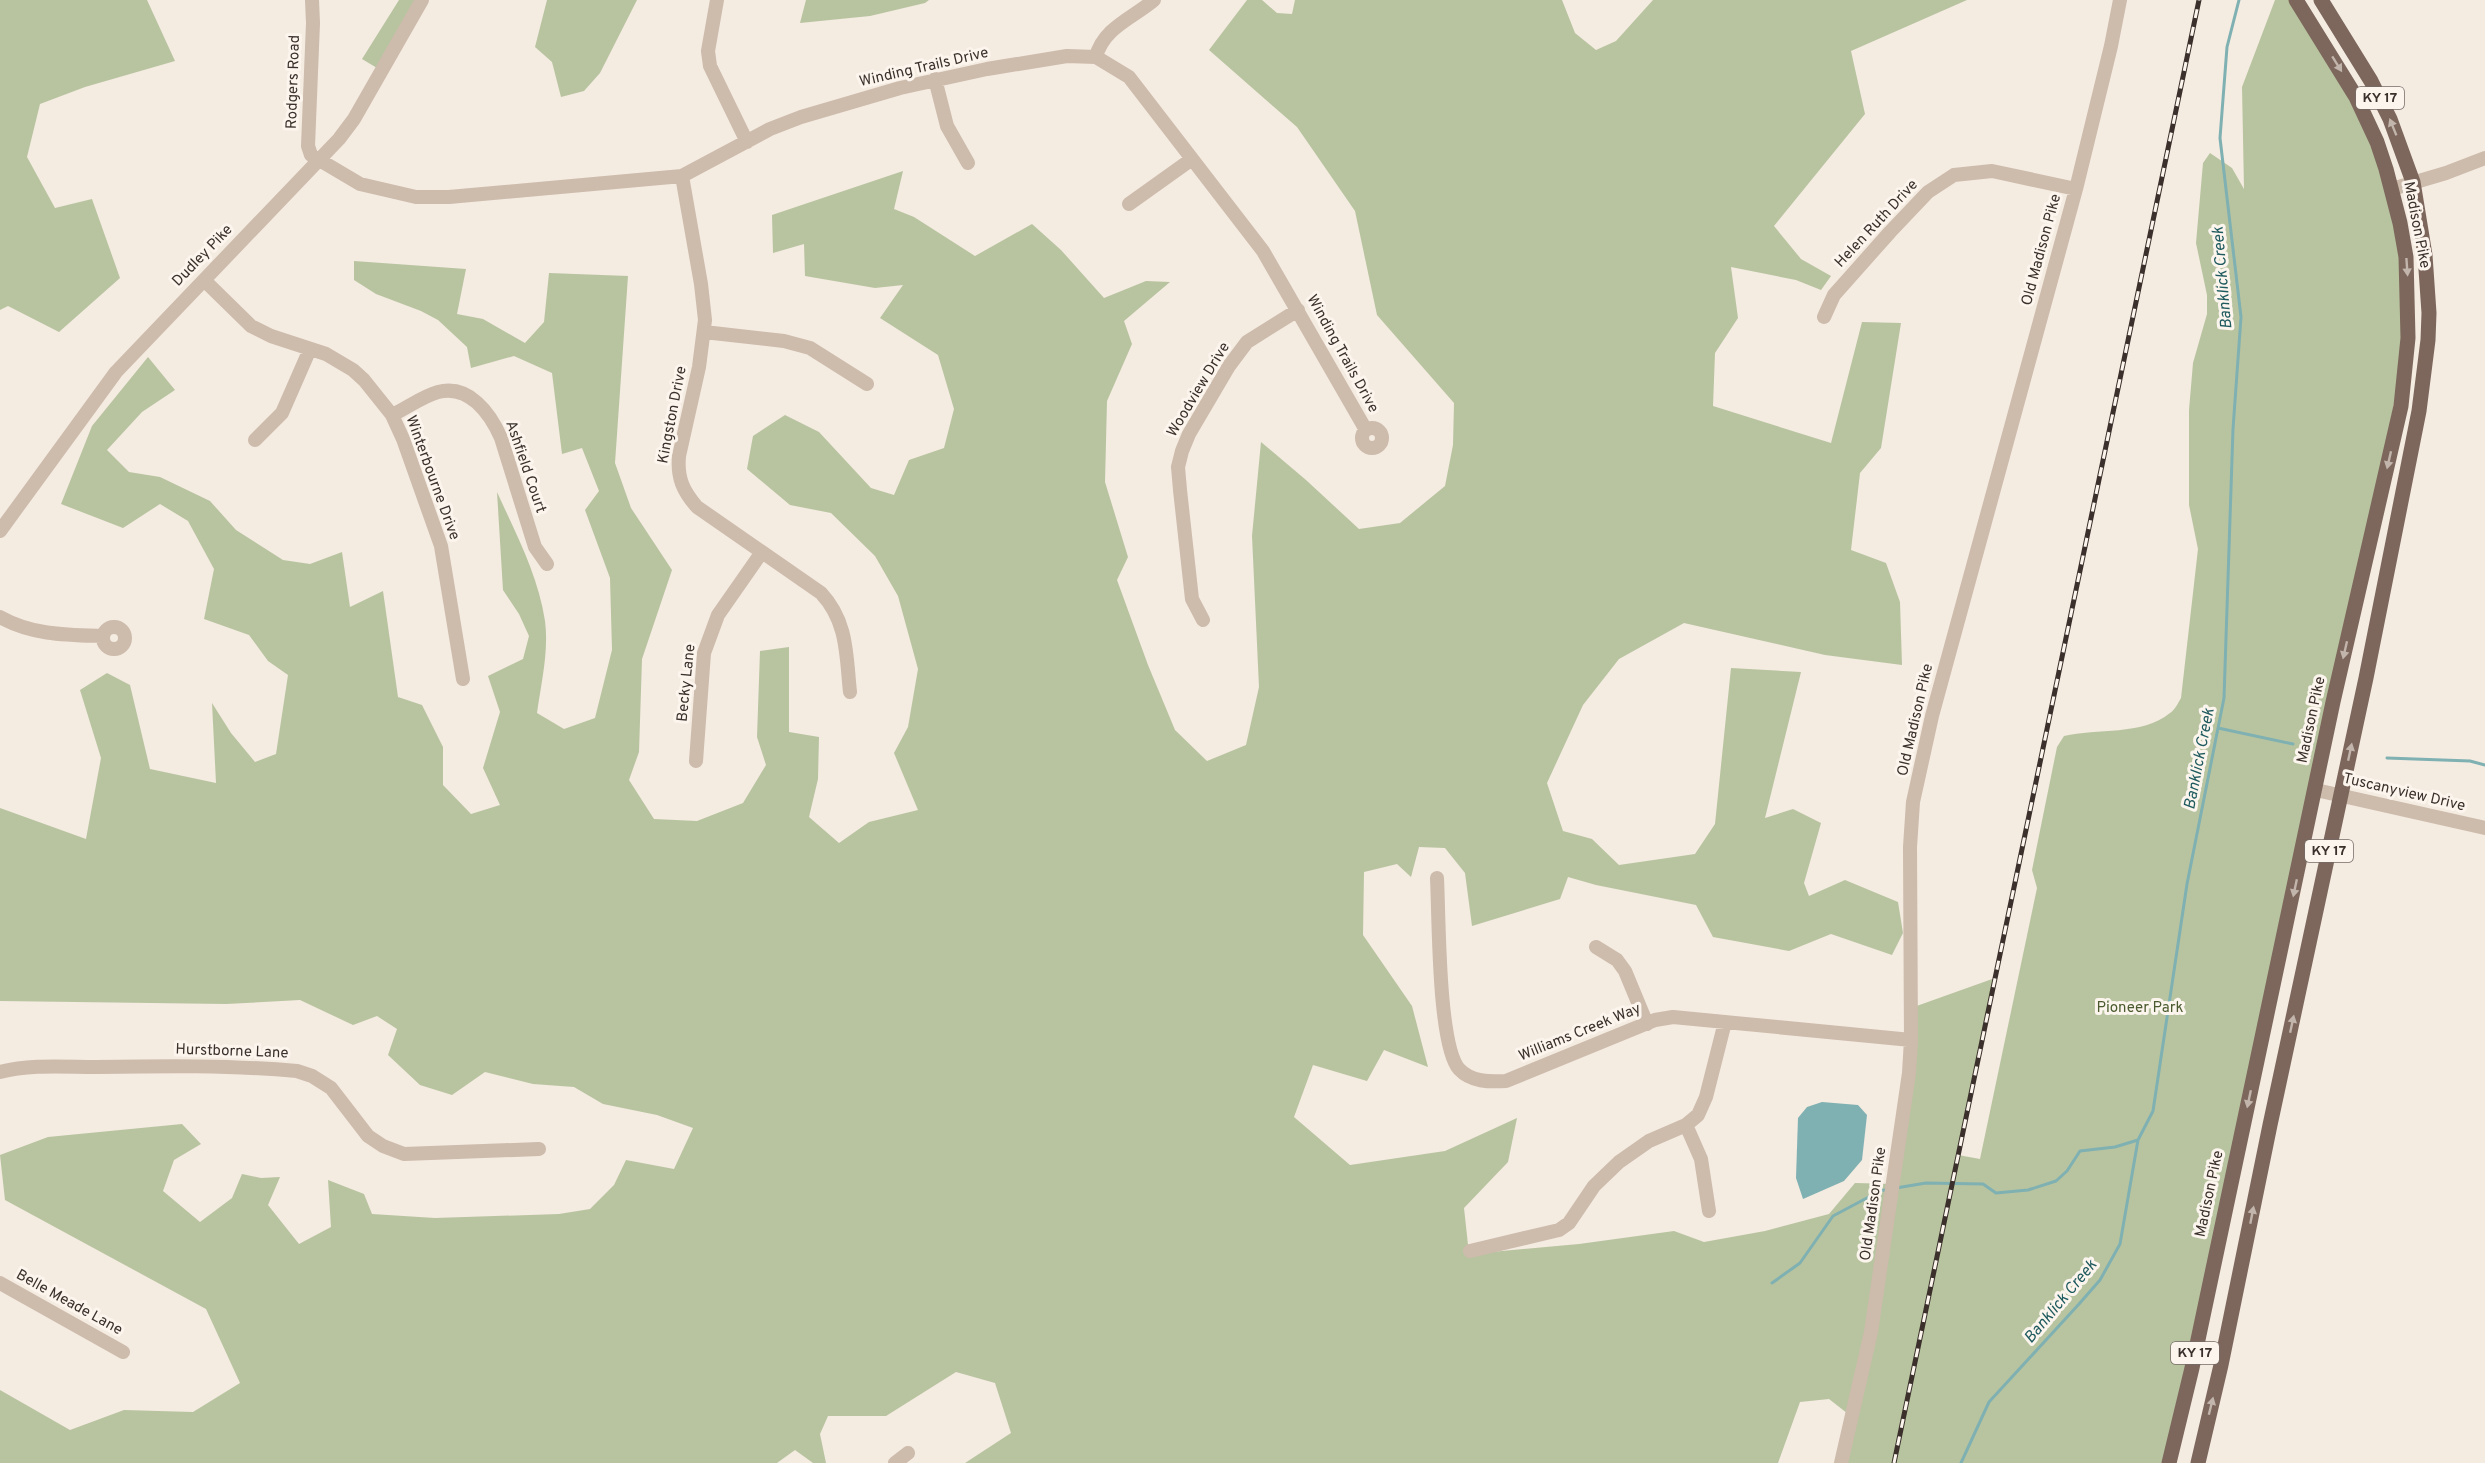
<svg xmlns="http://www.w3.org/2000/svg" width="2485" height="1463" viewBox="0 0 2485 1463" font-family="Overpass,sans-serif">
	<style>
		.green { fill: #b8c4a0 }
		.water { fill: #7fb0b2 }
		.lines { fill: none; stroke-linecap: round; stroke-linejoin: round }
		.stream { stroke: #7fb0b2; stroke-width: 3 }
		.minor { stroke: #cdbbac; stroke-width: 14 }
		.major { stroke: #7d675c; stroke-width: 15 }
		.rail-casing { stroke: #3b302b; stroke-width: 5 }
		.rail { stroke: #fbf5ee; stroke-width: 3; stroke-dasharray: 9; stroke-linecap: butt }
		.oneway { fill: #c2b5ac }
		.labels { text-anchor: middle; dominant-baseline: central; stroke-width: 6; stroke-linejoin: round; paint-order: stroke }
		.shield { fill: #fbf5ee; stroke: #756b66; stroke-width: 1.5 }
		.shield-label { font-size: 14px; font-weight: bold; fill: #3b302b }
		.street-label { font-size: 15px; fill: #3b302b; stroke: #fbf5ee }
		.park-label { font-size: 15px; fill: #4a5a2e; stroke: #fbf5ee }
		.water-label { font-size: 16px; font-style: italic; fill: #1f5a5e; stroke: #fbf5ee }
	</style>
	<rect width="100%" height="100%" fill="#f4ebe1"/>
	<path class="green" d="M0,0H147L175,61L85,87L40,104L27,157L55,208L92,199L120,278L59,332L8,306L0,310Z
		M399,0H422L382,71L362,59Z
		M547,0H637L600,73L584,91L561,97L552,62L535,47Z
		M806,0H929L925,3L870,16L800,23Z
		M1247,0H1262L1277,13L1292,14L1295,0H1562L1575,33L1596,50L1616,41L1653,0H1967L1851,51L1865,114L1774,226L1801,259L1831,276L1821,290L1796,280L1731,267L1738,318L1715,353L1713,406L1831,443L1862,322L1901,323L1881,448L1860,473L1851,550L1886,563L1900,602L1902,665L1825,655L1684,623L1619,659L1583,705L1547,783L1563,831L1592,839L1619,865L1695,854L1715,824L1731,668L1801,672L1765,818L1793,809L1821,823L1804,883L1809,896L1845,880L1898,902L1903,933L1892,955L1831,934L1789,951L1713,937L1696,905L1596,885L1568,877L1560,899L1472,926L1465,873L1445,848L1419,847L1411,877L1397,864L1364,872L1363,935L1412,1006L1428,1067L1384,1050L1367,1081L1313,1065L1294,1117L1350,1165L1445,1151L1517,1118L1508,1162L1464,1208L1469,1254L1579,1244L1674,1231L1704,1242L1765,1231L1829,1214L1855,1183L1894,1184L1911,1008L1995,978L1958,1155L1980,1159L2037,888L2032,870L2057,747L2064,736C2097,728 2142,736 2170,713C2175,710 2178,703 2181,698L2198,549L2189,505V410L2193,363L2207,314V295L2196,243L2203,163L2210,153L2232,168L2244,189L2242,87L2275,0H2291L2317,32L2392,189L2408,338L2169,1463H1841L1852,1417L1829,1399L1800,1402L1778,1463H965L1011,1433L995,1383L956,1372L886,1416H828L820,1434L826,1463H813L795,1450L777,1463H0V1390L70,1430L124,1410L193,1412L240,1383L206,1309L5,1200L0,1155L48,1137L182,1124L201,1144L174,1160L163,1191L200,1222L232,1198L242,1174L261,1178L280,1177L268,1205L299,1244L331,1227L328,1180L364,1194L372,1214L435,1218L559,1214L590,1209L614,1185L626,1160L674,1169L693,1128L657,1115L603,1104L574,1087L533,1084L485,1072L452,1095L420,1085L388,1055L397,1029L377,1016L353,1025L300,1000L226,1004L0,1001V808L86,839L101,758L80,690L107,673L130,685L150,769L216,783L212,703L231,733L255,762L276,754L288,675L268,661L249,635L204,619L214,569L188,521L160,504L123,528L61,504L92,426L148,357L175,390L142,412L107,450L129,472L160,477L210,501L236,530L283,560L310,564L342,552L350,607L383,591L398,697L422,705L443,747V785L471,814L500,805L483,768L500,712L488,676L523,659L529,636L519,614L503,590L497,492C516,534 538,575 545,621C549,651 541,684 537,713L564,729L595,718L612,650L610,578L585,510L599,491L582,448L562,454L552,373L514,356L471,368L467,347L438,320L421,311L376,294L354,280V261L466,269L457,314L483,319L525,343L544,322L549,273L628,276L615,463L631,508L672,570L642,659L639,752L629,780L654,819L697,821L743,803L766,765L757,737L760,651L789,647V732L819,737L818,779L809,817L839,843L869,822L918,810L894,753L908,727L918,669L898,596L875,556L831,513L790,505L747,469L753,436L785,415L819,432L871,488L894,495L909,460L944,448L954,409L938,355L880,318L903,285L875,288L805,276L804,244L773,253L772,215L903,171L894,209L914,217L975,256L1032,224L1061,250L1104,298L1146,281L1170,282L1124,321L1132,344L1107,401L1105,482L1128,557L1117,580L1148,665L1175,730L1207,761L1246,745L1259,687L1252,536L1261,442L1306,480L1359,529L1400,523L1445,486L1453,445L1454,403L1377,315L1355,211L1297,127L1209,50Z"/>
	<path class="water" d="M1822,1102L1858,1105L1867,1115L1862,1160L1844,1181L1803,1199L1796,1178L1798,1118L1807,1107Z"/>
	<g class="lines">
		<path class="stream" d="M2218,728L2293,744
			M2387,758L2470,761L2485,765
			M1896,1188L1926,1183L1983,1184L1996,1193L2028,1190L2056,1181L2067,1171L2080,1151L2115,1147L2138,1140
			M1772,1283L1800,1263L1833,1216L1880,1191L1889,1189
			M1961,1463L1989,1402L2079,1304L2100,1280L2120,1244L2138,1140L2153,1111L2187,884L2224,698L2233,429L2241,317L2220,138L2227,47L2239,0"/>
		<path class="minor" d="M312,0L313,23L308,146L311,155L360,184L416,197H449L682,176L770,129L801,117L900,88L987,69L1067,56L1096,57L1129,77L1263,251L1366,430
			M717,0L708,51L710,66L747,142
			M1096,57C1103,28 1133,18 1154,0
			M935,79L947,126L968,163
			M682,176L701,284L705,320L699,367L679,456C677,478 683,491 697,507L821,593C848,622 846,655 850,692
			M2392,189L2446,173L2485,158
			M1129,204L1192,159
			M204,280L251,326L271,336L326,354L353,370L364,380L392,415L403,439L441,546L463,679
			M1824,317L1834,295L1890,232L1928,192L1954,175L1992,171L2076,189
			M704,332L784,341L810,348L867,384
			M392,415C407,408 423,396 438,392C469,384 490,413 501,438L535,547L547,564
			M1362 438a10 10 0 1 1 20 0a10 10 0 1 1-20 0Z
			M255,440L282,413L310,349
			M0,531L116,372L339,139L354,119L422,0
			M0,617C32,635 66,635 102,636
			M1203,620L1192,599L1180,490L1178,467L1182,451L1189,434L1229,366L1247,342L1298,310
			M103 638a11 11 0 1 1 22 0a11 11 0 1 1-22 0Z
			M696,761L704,653L718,615L762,552
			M2316,790L2485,828
			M1437,878C1439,916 1438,1045 1459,1069C1471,1082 1489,1082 1506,1081L1655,1020L1673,1017L1911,1040
			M1596,947L1617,960L1625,971L1647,1024
			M0,1072C30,1064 65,1067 96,1067C163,1066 230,1065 297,1071L312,1076L331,1088L368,1136L383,1146L404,1154L539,1149
			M1686,1125L1701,1159L1709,1211
			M1470,1251L1559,1230L1569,1223L1594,1186L1619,1162L1649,1141L1686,1125L1698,1115L1706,1097L1725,1022
			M0,1283L123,1352
			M895,1463L908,1453
			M1841,1463L1871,1332L1909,1073L1911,1040L1910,847L1913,802L1932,716L2076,189L2111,46L2120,0"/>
		<path class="major" d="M2169,1463L2192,1368L2333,702L2401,406L2408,338L2406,257L2400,223L2386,169L2377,142L2356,97L2296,0
			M2198,1463L2221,1365L2270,1125L2366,678L2419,411L2428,340L2429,313L2425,255L2413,182L2390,119L2371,81L2321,0"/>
		<defs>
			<path id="rail" d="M1894,1463L2199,0"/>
		</defs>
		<use href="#rail" class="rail-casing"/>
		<use href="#rail" class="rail"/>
	</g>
	<defs><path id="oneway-solid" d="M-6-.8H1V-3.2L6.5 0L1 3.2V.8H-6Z" transform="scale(1.5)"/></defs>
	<g class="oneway">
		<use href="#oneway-solid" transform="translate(2337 64) rotate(58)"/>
		<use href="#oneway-solid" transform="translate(2393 127) rotate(-112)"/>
		<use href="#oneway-solid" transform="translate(2407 267) rotate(86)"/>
		<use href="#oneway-solid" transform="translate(2389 460) rotate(103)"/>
		<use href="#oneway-solid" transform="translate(2345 650) rotate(103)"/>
		<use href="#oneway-solid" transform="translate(2350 752) rotate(-78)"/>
		<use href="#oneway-solid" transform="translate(2295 888) rotate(102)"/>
		<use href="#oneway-solid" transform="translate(2292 1024) rotate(-78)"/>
		<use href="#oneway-solid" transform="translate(2249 1099) rotate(102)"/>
		<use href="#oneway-solid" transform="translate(2252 1215) rotate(-79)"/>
		<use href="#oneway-solid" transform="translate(2211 1406) rotate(-76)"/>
	</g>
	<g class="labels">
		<g class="shield">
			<rect x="2356" y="87" width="48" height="22" rx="4.5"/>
			<rect x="2305" y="840" width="48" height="22" rx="4.5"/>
			<rect x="2171" y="1342" width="48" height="22" rx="4.5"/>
		</g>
		<g class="shield-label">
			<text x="2380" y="98">KY 17</text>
			<text x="2329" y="851">KY 17</text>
			<text x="2195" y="1353">KY 17</text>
		</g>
		<g class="street-label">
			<text transform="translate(924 68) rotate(-13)">Winding Trails Drive</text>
			<text transform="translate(294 82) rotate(-88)">Rodgers Road</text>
			<text transform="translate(1877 224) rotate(-47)">Helen Ruth Drive</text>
			<text transform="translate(2416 225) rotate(79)">Madison Pike</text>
			<text transform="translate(2042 250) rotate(-75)">Old Madison Pike</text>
			<text transform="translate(203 256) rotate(-46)">Dudley Pike</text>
			<text transform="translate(1342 354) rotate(61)">Winding Trails Drive</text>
			<text transform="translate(1199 390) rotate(-59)">Woodview Drive</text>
			<text transform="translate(673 415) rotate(-79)">Kingston Drive</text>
			<text transform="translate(525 467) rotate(71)">Ashfield Court</text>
			<text transform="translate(432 478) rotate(70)">Winterbourne Drive</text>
			<text transform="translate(687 683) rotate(-84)">Becky Lane</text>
			<text transform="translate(1916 720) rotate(-77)">Old Madison Pike</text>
			<text transform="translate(2312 720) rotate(-78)">Madison Pike</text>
			<text transform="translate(2404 793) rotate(13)">Tuscanyview Drive</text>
			<text transform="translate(1580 1033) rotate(-22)">Williams Creek Way</text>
			<text transform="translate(232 1052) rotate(2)">Hurstborne Lane</text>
			<text transform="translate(2210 1194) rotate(-78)">Madison Pike</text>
			<text transform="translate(1874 1204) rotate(-82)">Old Madison Pike</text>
			<text transform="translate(69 1303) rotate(29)">Belle Meade Lane</text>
		</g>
		<g class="park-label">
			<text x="2140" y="1008">Pioneer Park</text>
		</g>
		<g class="water-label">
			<text transform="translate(2223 278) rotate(-95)">Banklick Creek</text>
			<text transform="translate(2200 759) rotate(-79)">Banklick Creek</text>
			<text transform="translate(2061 1302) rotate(-50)">Banklick Creek</text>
		</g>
	</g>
</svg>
